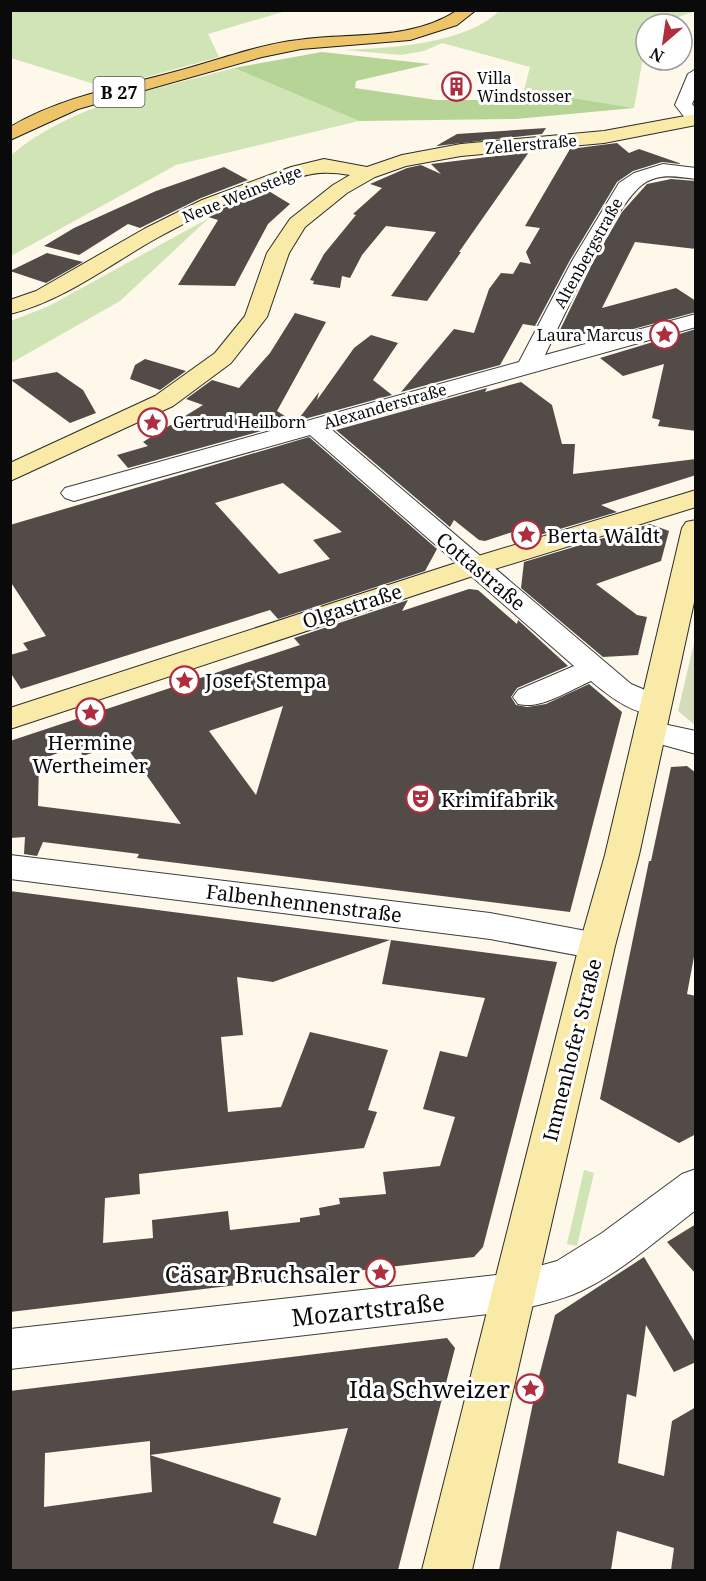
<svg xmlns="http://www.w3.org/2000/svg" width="706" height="1581" viewBox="0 0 706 1581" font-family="'Noto Serif',serif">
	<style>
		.green { fill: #d1e4b6 }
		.forest { fill: #b6d496 }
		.cemetery { fill: #d4dcbd }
		.building { fill: #524b47; fill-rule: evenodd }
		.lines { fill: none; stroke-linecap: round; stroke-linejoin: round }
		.street-casing { stroke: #3d3d3d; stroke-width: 2 }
		.secondary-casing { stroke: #2c2c2c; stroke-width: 2 }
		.primary-casing { stroke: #1b1b1b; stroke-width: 2 }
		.street { fill: #fff; fill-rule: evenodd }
		.secondary { fill: #f9eaa8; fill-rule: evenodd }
		.primary { fill: #eec468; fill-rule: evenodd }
		.labels { text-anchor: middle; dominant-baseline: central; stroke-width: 6; stroke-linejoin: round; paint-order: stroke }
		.far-poi-label { font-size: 16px; fill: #0a0a0a; stroke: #fff; text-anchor: start }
		.far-street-label { font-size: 16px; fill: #0a0a0a; stroke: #fff }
		.shield { fill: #fff; stroke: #545454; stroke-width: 1.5 }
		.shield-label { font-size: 18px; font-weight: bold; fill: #0a0a0a }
		.poi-label { font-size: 20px; fill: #0a0a0a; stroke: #fff; text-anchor: start }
		.street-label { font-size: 20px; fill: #0a0a0a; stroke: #fff }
		.near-poi-label { font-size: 24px; fill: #0a0a0a; stroke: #fff; text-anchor: end }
		.near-street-label { font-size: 24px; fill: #0a0a0a; stroke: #fff }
	</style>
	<rect width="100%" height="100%" fill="#fdf8e9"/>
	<path class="green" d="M10,11L11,10L286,11L208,34L219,57L107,88L11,58Z
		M499,11L695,10L696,11L678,17L669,24H646V41L634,108L524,90L530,67L442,43L424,51L401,55L345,50C390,48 466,44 499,11Z
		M234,68L359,121L176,165L11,256V155C73,103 158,89 234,68Z
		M209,218L120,301L11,363V321L49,306Z
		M584,1170L594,1173L577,1246L567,1244Z"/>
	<path class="forest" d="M322,52L430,64L356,81L355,88L436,100H484L524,90L634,108L516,119L359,121L234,68Z"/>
	<path class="cemetery" d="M695,639V725L678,711Z"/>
	<path class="building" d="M546,128L542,134L436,146L457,134Z
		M617,143L629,153L639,149L682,164L662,162L633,171L617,182L570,260L535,326L523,324L500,365L401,392L454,329L474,333L489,289L501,273L513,274L520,262L531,264L526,252L540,228L525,226L570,149Z
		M529,152L459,252H461L427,301L391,296L436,232L386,226L362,255L350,278L342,276L340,288L313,284L314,281L310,280L324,254L356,215L353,214L382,188L370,184L407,168L421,165L441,174L431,164Z
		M224,167L248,180L201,198L140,228L128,224L79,255L44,246L74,228L156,191Z
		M671,179L696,181V249L635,242L602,308L676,288L696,301V312L604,337L560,330L593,262L622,212L647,184Z
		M267,190L290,204L268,224L235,286L178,285L218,220L205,216Z
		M47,253L83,262L46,283L10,271Z
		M295,313L326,322L277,411L294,422L128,468L117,455L148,446L143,442L203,405L186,399L212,380L239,388L270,353Z
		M696,329V431L658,426L660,420L652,418L664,364L623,376L600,358Z
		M371,335L398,343L373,380L392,395L297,421L319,392L317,400L354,348Z
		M145,359L186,371L160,390L130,379L135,365Z
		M57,372L83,390L96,413L70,423L11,380Z
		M521,382L552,405L562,444H575L573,474L696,459V475L601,505L617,512L526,539L528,527L485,541L479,540L454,520L450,527L336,430L487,388L485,392Z
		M309,437L437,549L425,571L278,619L270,610L21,689L10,672V655L28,650L23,643L46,636L10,581V525ZM283,483L342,532L313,540L330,559L279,574L215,503Z
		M650,524L669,531L661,561L596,584L637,615L647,617L638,655L603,657L521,588L524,562Z
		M469,589L478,590L517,624L518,620L568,666L517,688L511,697L516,705L527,707L546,704L589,684L622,712L570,912L137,858L139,854L43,842L37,856L24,854L25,837L10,838V741L300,645L294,638L408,600L402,611ZM283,706L256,795L209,731ZM123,742L181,824L38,806L39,760L77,746L83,756Z
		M687,766L696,773V946L687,994L696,996V1134L679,1143L600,1099L649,861H651L671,767Z
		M10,891L390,940L273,982L237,977L243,1035L221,1037L228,1112L281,1107L310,1032L388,1050L368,1110L377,1112L364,1148L139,1174L140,1194L105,1198L103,1243L153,1238L152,1220L228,1211L230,1230L300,1222V1218L320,1215L319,1208L340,1204L339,1198L386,1194L383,1172L440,1166L455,1117L423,1109L440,1051L467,1057L485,998L382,984L391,940L557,962L483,1247L474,1257L10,1312Z
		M696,1224V1274L667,1242Z
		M644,1257L696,1344V1362L674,1372L646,1325L636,1397L627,1394L618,1463L664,1476L672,1421L696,1407V1570H671L674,1548L617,1531L611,1570H499L536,1388L555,1315Z
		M447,1338L455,1348L398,1570H10V1391ZM348,1428L316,1536L273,1523L281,1498L150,1455L152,1492L44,1507L45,1453L150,1441V1455Z"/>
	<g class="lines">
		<defs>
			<path id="street" d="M696,69V95L692,104L696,109L695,124L689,123L675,105L688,74Z
				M663,164L696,168V179C678,177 663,173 646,182C617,198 562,320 545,355L696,314V327L331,429L631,684L666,699L670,706L666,713C639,720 610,697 591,681C570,690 541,710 518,704L513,697L518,690L574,666L310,435L74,501L65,498L61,493L65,488L519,362L572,261L619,183L634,173Z
				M649,721L696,731V754L638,738L634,731L638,724Z
				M10,855L490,913L597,933L609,937L614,946L609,955L597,959L490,939L10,879Z
				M696,1169V1210C659,1238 623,1271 581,1291C560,1301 536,1305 514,1311L10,1369V1329L514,1273L557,1261L602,1233L682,1174Z"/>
			<path id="secondary" d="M696,114V125L604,143L461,156L406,166L375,177L347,193L305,227L289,253L267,317L231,363L173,406L10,481V463L155,396L215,353L245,316L267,253L290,219L333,185L350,175C314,169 303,176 270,187C231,200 193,218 157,238C109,265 65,300 10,314V300L36,291L144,229L202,200L291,167L324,159L367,167L402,155L461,144L604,131Z
				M696,490V507L485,572L10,729V708L465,560Z
				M696,520V593L639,855L615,946L472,1570H422L579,946L605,855L682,528L686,522Z"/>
			<path id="primary" d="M458,10H476L457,25L410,40L301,49L262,57L78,109L10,140V127C61,97 119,87 174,72C216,61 256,45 298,40C352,32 409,42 458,10Z"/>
		</defs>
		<use href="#street" class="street-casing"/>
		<use href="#secondary" class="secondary-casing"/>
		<use href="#primary" class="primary-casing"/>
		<use href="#street" class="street"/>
		<use href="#secondary" class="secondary"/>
		<use href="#primary" class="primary"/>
	</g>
	<defs>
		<symbol id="building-ring" viewBox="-11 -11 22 22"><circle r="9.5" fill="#fff" stroke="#af2d3d" stroke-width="1.5"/><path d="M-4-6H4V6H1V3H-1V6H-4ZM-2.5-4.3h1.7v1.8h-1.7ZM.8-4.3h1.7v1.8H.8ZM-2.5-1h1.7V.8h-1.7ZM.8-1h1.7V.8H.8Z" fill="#af2d3d"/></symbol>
		<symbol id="sight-ring" viewBox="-11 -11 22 22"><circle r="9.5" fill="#fff" stroke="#af2d3d" stroke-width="1.5"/><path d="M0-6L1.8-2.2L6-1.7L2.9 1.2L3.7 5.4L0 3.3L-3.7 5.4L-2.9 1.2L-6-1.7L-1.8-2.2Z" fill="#af2d3d"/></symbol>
		<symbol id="theatre-ring" viewBox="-11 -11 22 22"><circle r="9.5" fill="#fff" stroke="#af2d3d" stroke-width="1.5"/><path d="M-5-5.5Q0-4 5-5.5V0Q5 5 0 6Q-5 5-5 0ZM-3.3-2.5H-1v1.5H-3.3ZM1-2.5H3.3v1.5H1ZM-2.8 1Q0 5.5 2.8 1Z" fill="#af2d3d"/></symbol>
	</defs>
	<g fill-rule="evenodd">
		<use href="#building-ring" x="440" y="70" width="33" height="33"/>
		<use href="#sight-ring" x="648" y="318" width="33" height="33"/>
		<use href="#sight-ring" x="136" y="406" width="33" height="33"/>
		<use href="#sight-ring" x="510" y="518" width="33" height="33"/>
		<use href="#sight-ring" x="168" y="664" width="33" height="33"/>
		<use href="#sight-ring" x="74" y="696" width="33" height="33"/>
		<use href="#theatre-ring" x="404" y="782" width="33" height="33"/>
		<use href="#sight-ring" x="364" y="1256" width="33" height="33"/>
		<use href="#sight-ring" x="514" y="1372" width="33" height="33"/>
	</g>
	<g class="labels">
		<g class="far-poi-label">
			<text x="477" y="78">Villa<tspan x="477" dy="18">Windstosser</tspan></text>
			<text x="643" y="335" text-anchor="end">Laura Marcus</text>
			<text x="173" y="422">Gertrud Heilborn</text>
		</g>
		<g class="far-street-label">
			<text transform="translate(531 144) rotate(-5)">Zellerstraße</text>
			<text transform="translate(242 194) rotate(-22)">Neue Weinsteige</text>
			<text transform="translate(588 253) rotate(-61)">Altenbergstraße</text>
			<text transform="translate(385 406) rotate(-16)">Alexanderstraße</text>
		</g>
		<rect class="shield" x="93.5" y="77" width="51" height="30" rx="4.5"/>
		<g class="shield-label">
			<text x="119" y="92">B 27</text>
		</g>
		<g class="poi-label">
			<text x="547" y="535">Berta Waldt</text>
			<text x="205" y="680">Josef Stempa</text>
			<text x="90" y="742" text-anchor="middle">Hermine<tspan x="90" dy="23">Wertheimer</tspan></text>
			<text x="441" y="799">Krimifabrik</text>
		</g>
		<g class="street-label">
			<text transform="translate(481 571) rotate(40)">Cottastraße</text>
			<text transform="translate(352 606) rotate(-18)">Olgastraße</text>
			<text transform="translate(304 903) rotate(7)">Falbenhennenstraße</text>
			<text transform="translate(572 1050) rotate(-76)">Immenhofer Straße</text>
		</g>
		<g class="near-poi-label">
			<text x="360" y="1273">Cäsar Bruchsaler</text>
			<text x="510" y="1388">Ida Schweizer</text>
		</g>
		<g class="near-street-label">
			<text transform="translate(368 1309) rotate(-6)">Mozartstraße</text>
		</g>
	</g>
	<rect width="706" height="1581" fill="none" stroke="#0a0a0a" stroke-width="24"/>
	<g transform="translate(664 42) rotate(209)"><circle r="28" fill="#ffffff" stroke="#9d9d9d" stroke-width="1.5"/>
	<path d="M0-4.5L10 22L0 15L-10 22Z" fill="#af2d3d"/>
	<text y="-9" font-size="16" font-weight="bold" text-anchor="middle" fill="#0a0a0a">N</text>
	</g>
</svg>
